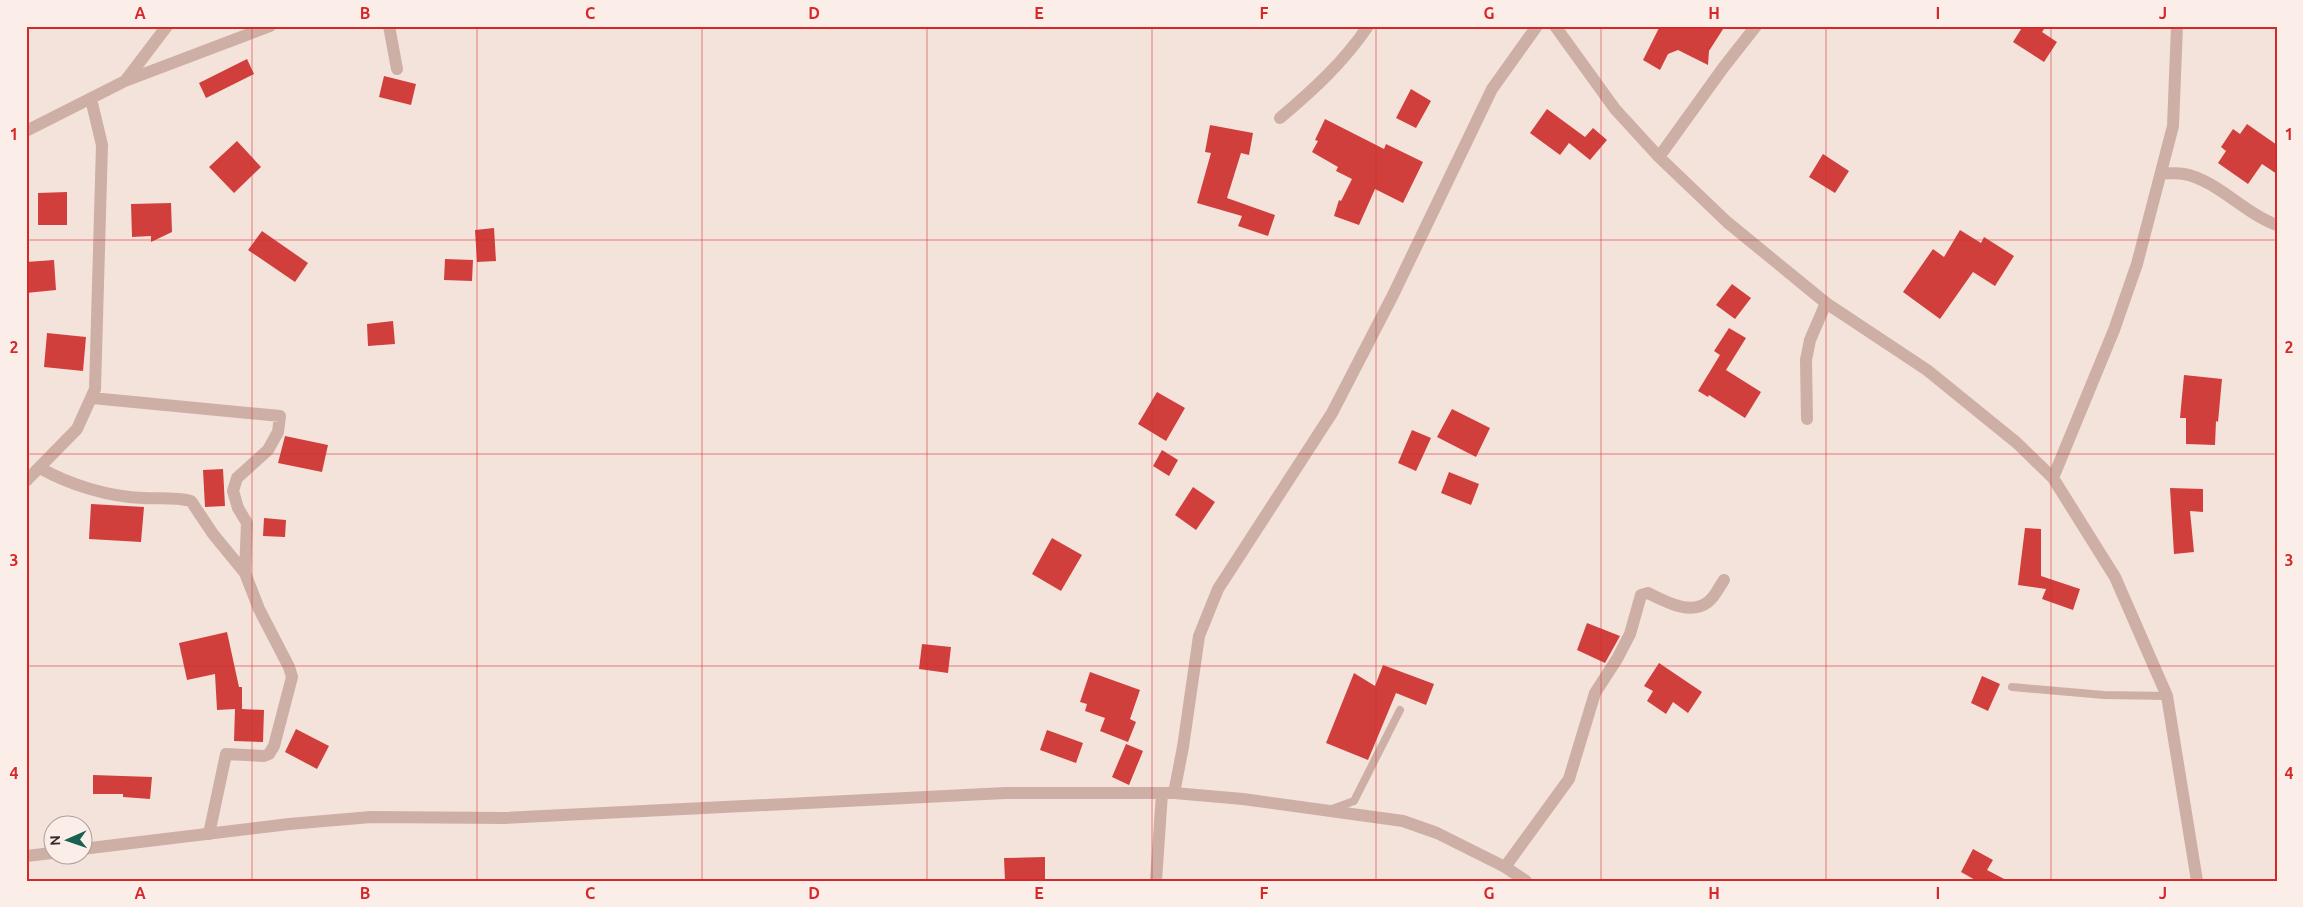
<svg xmlns="http://www.w3.org/2000/svg" width="2303" height="907" viewBox="0 0 2303 907" font-family="Ubuntu,sans-serif">
	<style>
		.building { fill: #d13f3c }
		.lines { fill: none; stroke-linecap: round; stroke-linejoin: round }
		.service { stroke: #ceafa6; stroke-width: 8 }
		.minor { stroke: #ceafa6; stroke-width: 12 }
		.tertiary { stroke: #ceafa6; stroke-width: 12 }
		.grid { fill: none; stroke: #d62828; stroke-width: 1; stroke-opacity: 0.55 }
		.neatline { fill: none; stroke: #d62828; stroke-width: 2 }
		.grid-label { font-size: 16px; text-anchor: middle; font-weight: bold; fill: #d62828 }
	</style>
	<rect width="100%" height="100%" fill="#f4e3db"/>
	<path class="building" d="M1660,26H1725L1709,51L1708,65L1678,50L1668,54L1660,70L1643,60Z
		M2023,26H2046L2042,32L2057,42L2044,62L2013,42Z
		M247,59L254,74L206,98L199,83Z
		M384,76L416,84L411,105L379,97Z
		M1411,89L1431,101L1416,128L1396,118Z
		M1547,109L1585,137L1593,128L1607,140L1590,160L1569,143L1560,155L1530,133Z
		M1325,119L1384,149L1386,144L1423,162L1403,203L1375,189L1359,225L1334,216L1339,200L1341,201L1352,179L1336,171L1338,167L1312,152L1318,141L1315,140Z
		M2247,124L2277,145V174L2262,164L2248,184L2218,163L2226,151L2221,147L2233,129L2240,134Z
		M1210,125L1253,133L1249,155L1241,153L1227,198L1275,215L1268,236L1238,226L1242,216L1197,203L1211,153L1205,152Z
		M237,141L261,167L234,193L209,167Z
		M1823,154L1849,171L1835,193L1809,177Z
		M67,192V225H38V193Z
		M171,203L172,232L151,242V236L132,237L131,204Z
		M494,228L496,261L477,262L475,230Z
		M1960,230L1981,243L1984,237L2014,256L1995,286L1973,272L1940,319L1903,292L1933,249L1944,257Z
		M262,231L308,263L295,282L248,250Z
		M445,259L473,260L472,281L444,280Z
		M54,260L56,290L26,293V262Z
		M1732,284L1751,298L1735,319L1716,305Z
		M393,321L395,344L368,346L367,324Z
		M1729,328L1746,338L1726,370L1761,392L1745,418L1709,395L1708,397L1698,391L1720,355L1714,351Z
		M47,333L86,337L83,371L44,367Z
		M2184,375L2222,379L2218,422L2216,421L2215,445L2186,444V418H2180Z
		M1157,392L1185,408L1166,441L1138,424Z
		M1452,409L1490,428L1476,457L1437,437Z
		M1412,430L1431,438L1416,471L1398,463Z
		M285,436L328,445L322,472L278,463Z
		M1162,450L1178,460L1169,476L1153,466Z
		M223,469L225,506L205,507L203,470Z
		M1449,472L1479,484L1471,505L1441,493Z
		M1193,487L1215,502L1196,530L1175,515Z
		M2170,488L2203,489V512L2190,511L2194,552L2174,554Z
		M91,504L144,507L141,542L89,539Z
		M264,518L286,520L285,537L263,536Z
		M2025,528L2041,529V576L2080,589L2073,610L2042,599L2046,589L2018,585Z
		M1052,538L1082,555L1061,591L1032,574Z
		M1587,623L1620,636L1605,663L1577,650Z
		M227,632L239,687H242V709L264,710L263,742L234,741L235,709L217,710L215,674L187,680L179,643Z
		M922,644L951,647L948,673L919,669Z
		M1659,663L1702,692L1688,713L1673,702L1666,714L1647,701L1653,691L1644,686Z
		M1383,665L1434,684L1426,705L1396,693L1368,760L1326,743L1354,673L1375,686Z
		M1090,672L1140,690L1130,719L1136,722L1128,742L1100,731L1105,718L1085,711L1087,704L1080,702Z
		M1982,676L2000,684L1988,711L1971,703Z
		M296,729L329,746L317,769L285,752Z
		M1047,730L1083,743L1076,763L1040,750Z
		M1126,744L1143,751L1129,785L1112,777Z
		M93,775L152,777L150,799L123,797V794H93Z
		M1973,849L1993,860L1987,870L2008,881H1977L1961,872Z
		M1045,857V881H1005L1004,858Z"/>
	<g class="lines">
		<path class="service" d="M2012,687L2104,695L2166,696
			M1332,809L1354,801L1400,710"/>
		<path class="minor" d="M389,26L397,69
			M1555,26L1615,109L1659,157L1727,222L1826,303L1927,370L2017,443L2053,478L2115,577L2167,696L2197,881
			M126,80L167,26
			M1280,118C1313,90 1344,62 1368,26
			M26,131L125,81L270,26
			M1659,157L1723,68L1756,26
			M2161,173C2168,173 2177,173 2184,174C2217,180 2245,214 2277,225
			M92,398L280,416L278,432L268,450L237,478L233,491L238,508L247,523L245,573
			M1807,419L1806,360L1810,340L1826,303
			M40,468C70,485 109,497 144,498C160,499 175,497 191,501L213,534L245,573L259,609L289,667L292,677L274,746L269,754L264,756L226,754L209,834
			M2053,478L2114,330L2137,264L2173,126L2177,26
			M26,481L77,429L95,389L102,145L91,99
			M1174,793L1183,747L1199,636L1218,589L1332,413L1393,295L1492,89L1537,26
			M1505,867L1569,779L1595,693L1617,659L1630,634L1641,595L1648,593C1665,601 1690,616 1708,602C1715,597 1719,587 1724,580
			M1156,881L1162,793"/>
		<path class="tertiary" d="M82,849L289,824L371,817L505,818L1005,793H1174L1243,799L1403,821L1437,833L1505,867L1526,881
			M26,856L52,853"/>
	</g>
	<path class="grid" d="M252,26V881M477,26V881M702,26V881M927,26V881M1152,26V881M1376,26V881M1601,26V881M1826,26V881M2051,26V881M26,240H2277M26,454H2277M26,666H2277"/>
	<rect width="2303" height="907" fill="none" stroke="#fbeee8" stroke-width="55"/>
	<g transform="translate(68 840) rotate(268)"><circle r="24" fill="#fbeee8" stroke="#ad9f9b"/>
	<path d="M0-4L9 19L0 12L-9 19Z" fill="#195f54"/>
	<text y="-8" font-size="14" font-weight="bold" text-anchor="middle" fill="#392927">N</text>
	</g>
	<rect x="28" y="28" width="2248" height="852" class="neatline"/>
	<g class="grid-label">
		<text x="140" y="19">A</text>
		<text x="365" y="19">B</text>
		<text x="590" y="19">C</text>
		<text x="814" y="19">D</text>
		<text x="1039" y="19">E</text>
		<text x="1264" y="19">F</text>
		<text x="1489" y="19">G</text>
		<text x="1714" y="19">H</text>
		<text x="1938" y="19">I</text>
		<text x="2163" y="19">J</text>
		<text x="14" y="140">1</text>
		<text x="2289" y="140">1</text>
		<text x="14" y="353">2</text>
		<text x="2289" y="353">2</text>
		<text x="14" y="566">3</text>
		<text x="2289" y="566">3</text>
		<text x="14" y="779">4</text>
		<text x="2289" y="779">4</text>
		<text x="140" y="899">A</text>
		<text x="365" y="899">B</text>
		<text x="590" y="899">C</text>
		<text x="814" y="899">D</text>
		<text x="1039" y="899">E</text>
		<text x="1264" y="899">F</text>
		<text x="1489" y="899">G</text>
		<text x="1714" y="899">H</text>
		<text x="1938" y="899">I</text>
		<text x="2163" y="899">J</text>
	</g>
</svg>
